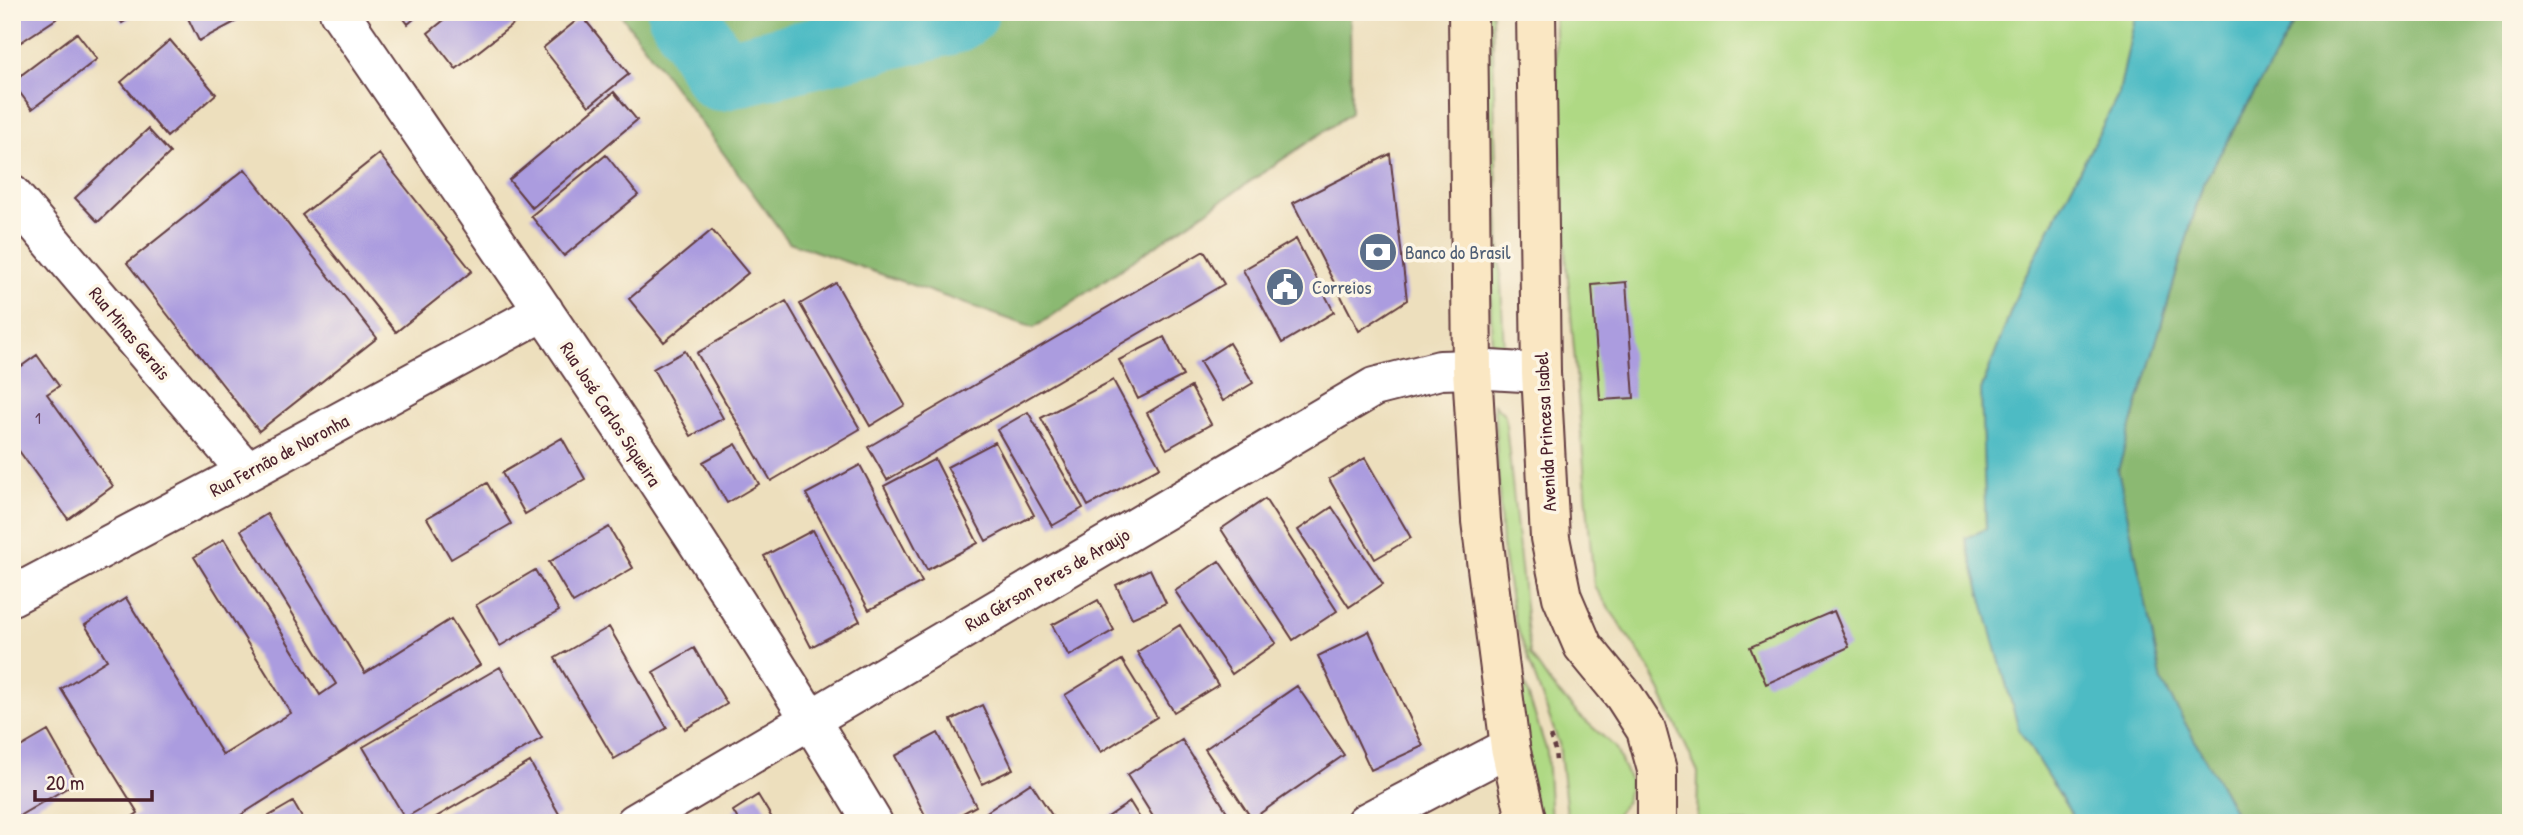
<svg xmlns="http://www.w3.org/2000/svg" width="2523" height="835" viewBox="0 0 2523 835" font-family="'Patrick Hand',sans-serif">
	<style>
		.green { fill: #afd984; stroke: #7c7c58; stroke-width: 2 }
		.forest { fill: #8bb972; stroke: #6a6c4e; stroke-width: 2 }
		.water { fill: #4dbbc4; stroke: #4c6d78; stroke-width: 2 }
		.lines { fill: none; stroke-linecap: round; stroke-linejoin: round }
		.river { stroke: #4dbbc4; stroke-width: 70 }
		.building { fill: #ab9cdf }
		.street-casing { stroke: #623c41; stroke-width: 42 }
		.secondary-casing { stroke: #623c41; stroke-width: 42 }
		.path { stroke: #623c41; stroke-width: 4.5; stroke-dasharray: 5 5; stroke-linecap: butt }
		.street { stroke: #fff; stroke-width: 38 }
		.secondary { stroke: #fae7c3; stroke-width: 38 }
		.labels { text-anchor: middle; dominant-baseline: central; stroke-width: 7; stroke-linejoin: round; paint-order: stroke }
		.number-label { font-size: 16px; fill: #623e58 }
		.service-label { font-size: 19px; fill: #4e5e75; stroke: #fcf5e5; text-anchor: start }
		.street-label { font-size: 19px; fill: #4a1f2b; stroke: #fcf5e5 }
	</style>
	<rect width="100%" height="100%" fill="#fcf5e5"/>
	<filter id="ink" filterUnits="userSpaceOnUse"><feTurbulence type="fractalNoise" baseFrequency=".0143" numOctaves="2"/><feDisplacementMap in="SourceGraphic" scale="14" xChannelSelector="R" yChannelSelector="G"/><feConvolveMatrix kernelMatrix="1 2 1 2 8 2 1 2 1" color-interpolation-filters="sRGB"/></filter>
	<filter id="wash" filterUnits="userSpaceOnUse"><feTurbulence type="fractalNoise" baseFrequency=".00686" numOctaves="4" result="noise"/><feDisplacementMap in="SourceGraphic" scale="28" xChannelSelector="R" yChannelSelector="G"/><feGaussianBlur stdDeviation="1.57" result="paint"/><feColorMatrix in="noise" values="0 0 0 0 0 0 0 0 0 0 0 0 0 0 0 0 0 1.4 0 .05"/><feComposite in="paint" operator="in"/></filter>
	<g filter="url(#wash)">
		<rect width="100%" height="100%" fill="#eddfbd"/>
		<path class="green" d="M1482,12H1492L1496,166L1504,352L1492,348Z
			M1554,12H2136L2119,94L2020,287L1981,391L1986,529L2019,730L2077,823H1697L1698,772L1650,669L1594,586L1563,220Z
			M2511,302V391L2498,334Z
			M1494,404L1505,415L1530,654L1552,686L1581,717L1615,747L1630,781L1626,801L1611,823H1568L1559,744L1514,619L1502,545Z
			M1507,630L1547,752L1551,823H1541L1536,819Z"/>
		<path class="forest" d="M619,12H1350L1351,113L1034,328L789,242Z
			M2300,12H2511V302L2498,334L2511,391V823H2241L2162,682L2118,470L2203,184Z"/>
		<path class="water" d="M2136,12H2300L2203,184L2118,470L2162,682L2241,823H2077L2019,730L1965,538L1986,529L1981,391L2020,287L2119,94Z"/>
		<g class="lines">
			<path class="river" d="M682,12L720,76L953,19L964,12"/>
		</g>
		<g id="blocks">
			<path class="building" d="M12,12H57L59,17L12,48Z
				M116,12H140L122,23Z
				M185,12H254L199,41Z
				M399,12H422L408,24Z
				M454,12H508L516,22L456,69L428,33Z
				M582,16L629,74L589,106L543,48Z
				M77,33L97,59L32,109L12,82Z
				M170,40L216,94L167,137L121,82Z
				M614,92L637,120L532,208L509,180Z
				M148,129L170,153L98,222L75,198Z
				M379,154L472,271L396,332L302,215Z
				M1390,154L1407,300L1359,331L1293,203Z
				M606,155L638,195L564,256L531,216Z
				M245,169L377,338L259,431L127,263Z
				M712,230L748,273L664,342L629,299Z
				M1296,239L1334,312L1282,343L1243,270Z
				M1204,251L1224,284L887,480L868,447Z
				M1626,282L1634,398L1600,400L1592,285Z
				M836,283L905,405L870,426L800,304Z
				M786,301L860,429L771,481L697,353Z
				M1164,337L1183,376L1138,399L1119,360Z
				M1229,343L1253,383L1223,401L1200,362Z
				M685,351L723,418L691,436L653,369Z
				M37,355L59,386L47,394L113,486L68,519L12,441V373Z
				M1113,380L1160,467L1088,506L1041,418Z
				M1191,387L1211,424L1167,449L1147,413Z
				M1028,412L1083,508L1052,526L997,430Z
				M562,438L585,479L525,514L502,473Z
				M995,442L1034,515L986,541L947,467Z
				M736,444L759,484L727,503L703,462Z
				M1365,458L1411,538L1375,559L1329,479Z
				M935,459L978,543L927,570L884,486Z
				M860,465L922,582L869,610L806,494Z
				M487,483L511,524L451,559L427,518Z
				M1265,499L1337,611L1293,640L1221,529Z
				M1332,507L1383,584L1349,607L1298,530Z
				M267,514L365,673L451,619L480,665L228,823H123L138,813L61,689L107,660L85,625L126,598L223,755L291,713L194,557L224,539L320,695L336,684L241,530Z
				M609,527L633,568L573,603L549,562Z
				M813,530L860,621L811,647L764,556Z
				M1219,561L1276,643L1232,674L1175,591Z
				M1150,569L1166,603L1132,618L1116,585Z
				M535,570L559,611L500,646L476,605Z
				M1098,600L1114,630L1069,656L1052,625Z
				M1834,611L1849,647L1766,684L1750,647Z
				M1180,625L1218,685L1174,712L1137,652Z
				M609,627L667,728L614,759L555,658Z
				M1369,631L1423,746L1371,770L1318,656Z
				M694,648L727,704L685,729L653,672Z
				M1122,660L1157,717L1101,752L1065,695Z
				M500,667L542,738L405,818L363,747Z
				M1297,686L1344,755L1252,819L1205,749Z
				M982,705L1013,769L982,784L951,720Z
				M48,731L77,782L12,820V752Z
				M938,733L976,806L945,823H929L895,756Z
				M1182,740L1234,823H1157L1127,775Z
				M530,762L559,814L544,823H426Z
				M1031,783L1057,823H992L985,813Z
				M758,795L775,823H740L733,811Z
				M293,802L305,823H257Z
				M1130,802L1143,823H1099Z"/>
		</g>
	</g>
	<g filter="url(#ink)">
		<use href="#blocks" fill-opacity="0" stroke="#623c41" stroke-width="2"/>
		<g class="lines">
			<defs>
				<path id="street" d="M339,12C522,279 707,545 873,823
					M12,195L247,472
					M12,596L247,472L544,311
					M635,823L1374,387L1440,370L1472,369L1541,373
					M1365,823L1510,747"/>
				<path id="secondary" d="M1468,12L1472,369L1481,521L1510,747L1527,823
					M1536,12L1541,373L1550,538L1562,597L1583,646L1624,696L1646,730L1657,770V823"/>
			</defs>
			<use href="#street" class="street-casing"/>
			<use href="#secondary" class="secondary-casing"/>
			<path class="path" d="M1550,736L1555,750L1556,761"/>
			<use href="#street" class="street"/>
			<use href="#secondary" class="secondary"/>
		</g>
	</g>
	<defs>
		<symbol id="bank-disc" viewBox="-11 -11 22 22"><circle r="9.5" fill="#5c6f8a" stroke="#fcf5e5"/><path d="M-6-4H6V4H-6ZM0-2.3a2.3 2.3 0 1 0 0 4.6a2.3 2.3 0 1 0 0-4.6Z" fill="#fff"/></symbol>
		<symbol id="civic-disc" viewBox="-11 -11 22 22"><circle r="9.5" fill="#5c6f8a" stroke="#fcf5e5"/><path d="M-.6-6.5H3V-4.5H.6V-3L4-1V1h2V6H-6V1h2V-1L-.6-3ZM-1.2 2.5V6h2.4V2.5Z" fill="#fff"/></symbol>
	</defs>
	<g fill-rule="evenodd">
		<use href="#bank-disc" x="1356" y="230" width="44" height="44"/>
		<use href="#civic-disc" x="1263" y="265" width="44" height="44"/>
	</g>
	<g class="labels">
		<g class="number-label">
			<text x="38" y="418">1</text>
		</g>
		<g class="service-label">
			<text x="1405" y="252">Banco do Brasil</text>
			<text x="1312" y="287">Correios</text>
		</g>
		<g class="street-label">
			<text transform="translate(130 333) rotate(50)">Rua Minas Gerais</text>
			<text transform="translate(611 414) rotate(57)">Rua José Carlos Siqueira</text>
			<text transform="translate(1545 432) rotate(-93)">Avenida Princesa Isabel</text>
			<text transform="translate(279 455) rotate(-28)">Rua Fernão de Noronha</text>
			<text transform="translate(1047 579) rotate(-30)">Rua Gérson Peres de Araujo</text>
		</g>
	</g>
	<rect width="2523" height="835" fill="none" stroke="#fcf5e5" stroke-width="42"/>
	<path d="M35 790v10h117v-10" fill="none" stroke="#4a1f2b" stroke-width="3.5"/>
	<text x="46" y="790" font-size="21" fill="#4a1f2b" stroke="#fcf5e5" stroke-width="5" paint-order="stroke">20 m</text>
</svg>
